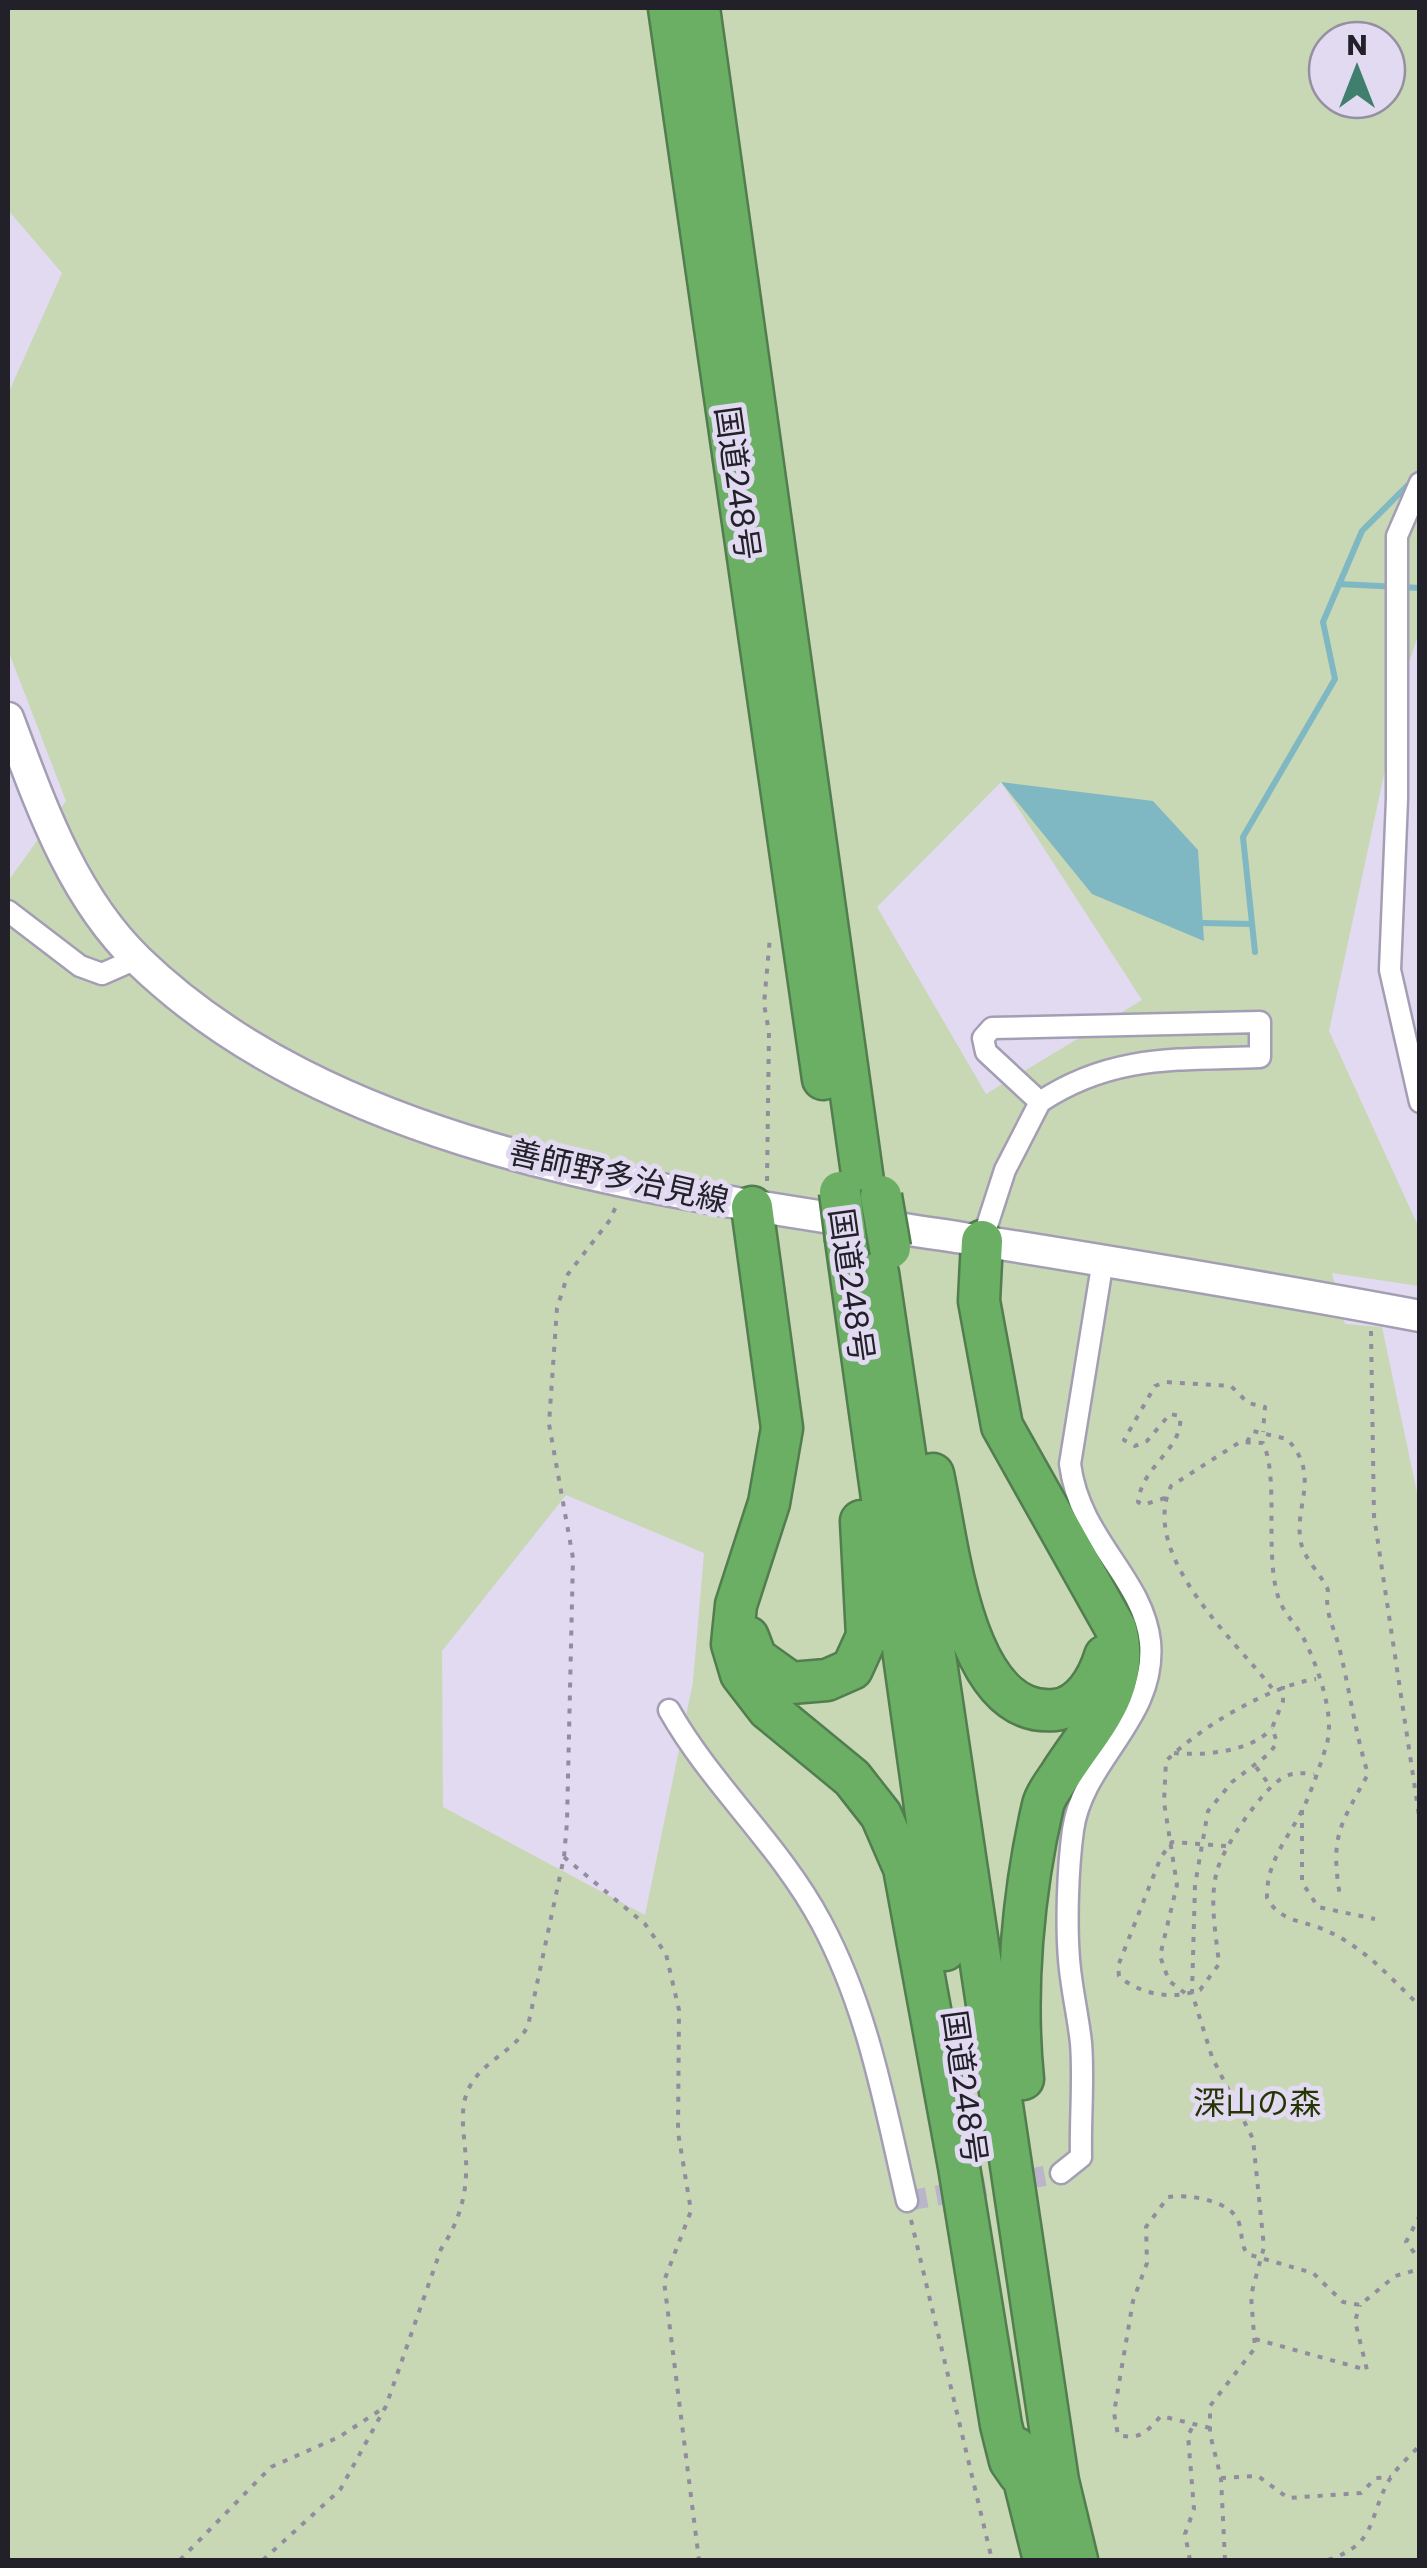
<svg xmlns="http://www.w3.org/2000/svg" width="1427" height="2568" viewBox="0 0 1427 2568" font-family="Poppins,'Noto Sans JP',sans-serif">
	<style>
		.green { fill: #c8d7b4; fill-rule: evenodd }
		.water { fill: #7fb7c3 }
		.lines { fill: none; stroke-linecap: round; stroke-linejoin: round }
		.stream { stroke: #7fb7c3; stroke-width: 6 }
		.street-tunnel { stroke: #bbb5c9; stroke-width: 20; stroke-dasharray: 20 10; stroke-linecap: butt }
		.street-casing { stroke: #a49eb4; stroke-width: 25 }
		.secondary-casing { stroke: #a49eb4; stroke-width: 35 }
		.highway-casing { stroke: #517d4f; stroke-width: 45 }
		.path { stroke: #928d9e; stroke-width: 4; stroke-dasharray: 5 8; stroke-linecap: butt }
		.street { stroke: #fff; stroke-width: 20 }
		.secondary { stroke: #fff; stroke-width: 30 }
		.highway { stroke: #6aaf64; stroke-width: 40 }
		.highway-bridge-casing { stroke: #517d4f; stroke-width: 45; stroke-linecap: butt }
		.highway-bridge { stroke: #6aaf64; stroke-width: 40 }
		.labels { text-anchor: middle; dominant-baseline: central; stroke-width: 10; stroke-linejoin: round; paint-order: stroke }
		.street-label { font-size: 32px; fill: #222028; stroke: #e1daf1 }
		.park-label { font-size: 32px; fill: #263504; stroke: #e1daf1 }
	</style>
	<rect width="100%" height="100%" fill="#e1daf1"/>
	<path class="green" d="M8,8H1419V632L1406,672L1329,1031L1419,1228V1286L1332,1273L1345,1324L1382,1327L1419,1502V2560H8V881L66,801L8,650V394L62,273L8,210ZM1327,40H1387V100H1327ZM1001,782L1142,1000L986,1094L877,907ZM566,1495L704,1553L693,1682L645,1915L443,1807L442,1651Z"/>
	<path class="water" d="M1001,782L1153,801L1198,850L1204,941L1092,894Z"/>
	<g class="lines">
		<path class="stream" d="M1339,584L1420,588
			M1202,923L1251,924
			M1255,952L1243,837L1335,679L1323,622L1362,531L1420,473"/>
		<path class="street-tunnel" d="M907,2201L1061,2173"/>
		<defs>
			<path id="street" d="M1420,483L1397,536V799L1390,970L1420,1102
				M8,911L80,966L102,974L136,959
				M982,1241L1005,1170L1040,1102L986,1052L983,1038L992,1028L1260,1022V1057C1178,1060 1112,1054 1040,1102
				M669,1710C712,1786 780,1845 821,1922C868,2009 885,2106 907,2201
				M1061,2173L1081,2157C1080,2119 1084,2080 1081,2043C1078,2015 1071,1987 1069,1959C1066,1922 1068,1866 1073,1830C1083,1759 1157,1719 1150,1642C1143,1577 1080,1541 1070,1464L1103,1260"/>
			<path id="secondary" d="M8,718C40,803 71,895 138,960C344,1160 698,1197 969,1239C1119,1263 1270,1288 1420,1316"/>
			<path id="highway" d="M669,8L823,1079
				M699,8L865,1195
				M752,1207L782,1428L769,1503L736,1605L732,1644L741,1674L768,1709L852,1778L881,1815L904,1868L959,2167L1001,2425L1010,2461L1019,2474
				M846,1240L945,1950
				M982,1241L979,1301L1002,1426L1116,1629C1131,1689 1093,1724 1062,1772C1056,1782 1046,1793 1043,1805C1023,1891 1014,1991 1023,2079
				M878,1273L1058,2481L1077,2560
				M933,1474C948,1539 962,1719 1055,1710C1082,1707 1098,1679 1105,1656
				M748,1637L756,1658L791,1683L827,1680L852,1669L867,1636L861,1521
				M1016,2448L1044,2560"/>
		</defs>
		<use href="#street" class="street-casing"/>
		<use href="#secondary" class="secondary-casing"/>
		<use href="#highway" class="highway-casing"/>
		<path class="path" d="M767,1181L769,1032L764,1004L770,937
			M1371,1331L1374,1516L1420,1822
			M1247,1442L1253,1431L1287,1439C1322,1476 1293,1506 1301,1543C1305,1560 1321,1574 1328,1590C1324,1614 1335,1628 1340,1651C1350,1692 1355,1732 1368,1774C1340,1826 1330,1835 1340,1896
			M1165,1498L1143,1505L1138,1502C1142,1465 1184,1449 1180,1416L1170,1414L1147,1441L1135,1446L1124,1440L1155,1386L1165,1382L1231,1386L1248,1403L1265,1407L1263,1432
			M1272,1688C1233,1638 1139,1555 1171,1486L1240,1442L1263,1443C1279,1477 1265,1548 1277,1593C1282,1613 1295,1622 1304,1639C1317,1665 1335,1714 1327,1743C1322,1761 1314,1783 1307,1800C1292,1835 1266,1858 1267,1898C1279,1920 1298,1920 1320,1928C1363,1945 1387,1975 1420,2006
			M1174,1753C1203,1756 1252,1752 1272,1728
			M1256,1767L1271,1787
			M1302,1810V1882L1318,1907L1375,1919
			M1226,1846L1172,1842L1161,1857L1118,1966L1119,1976C1140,1995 1173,2000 1200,1990L1219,1964C1216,1934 1209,1900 1217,1871C1223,1847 1263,1788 1284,1777C1294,1772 1303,1773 1314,1774
			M564,1857L645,1924L666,1954L679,2010L678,2132L691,2211L664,2281L699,2560
			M1185,1993L1169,1981L1160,1956L1177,1885L1164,1802L1166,1761C1199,1728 1269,1686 1316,1679
			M1420,2215L1406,2242L1420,2260
			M911,2220L992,2560
			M1255,2339L1367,2370L1355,2321L1360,2305
			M1210,2428L1161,2416C1146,2432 1141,2440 1118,2435L1114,2413L1133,2301L1147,2263L1146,2227L1168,2197C1188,2194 1232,2200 1239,2223C1243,2236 1240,2242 1247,2254L1313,2273L1343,2302L1360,2305L1395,2276L1420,2269
			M1221,2478L1258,2476L1288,2498L1361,2493L1376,2478L1391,2477
			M180,2560L271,2467L339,2437L382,2409
			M263,2560L340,2490L386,2406L441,2249C456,2227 465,2202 466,2175C468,2147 456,2114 469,2088C483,2060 513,2053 528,2026L564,1857L567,1822L573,1558L549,1424L557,1308L568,1274L610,1220L616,1206
			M1190,2560L1185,2534L1194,2509L1188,2435L1195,2423
			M1225,2560L1221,2478L1210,2434V2406L1255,2348L1251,2295L1264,2247L1253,2139L1212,2057L1192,1993L1195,1885L1208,1811L1232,1782L1270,1753L1277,1742L1272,1728L1283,1701V1686
			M1328,2560C1377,2544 1368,2519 1388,2482C1396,2468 1409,2457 1420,2445"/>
		<use href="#street" class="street"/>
		<use href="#secondary" class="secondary"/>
		<use href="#highway" class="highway"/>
		<defs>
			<path id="highway-bridge" d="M840,1192L846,1240
				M881,1196L890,1248"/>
		</defs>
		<use href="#highway-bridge" class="highway-bridge-casing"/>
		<use href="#highway-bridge" class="highway-bridge"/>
	</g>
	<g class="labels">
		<g class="street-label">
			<text transform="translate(738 483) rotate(82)">国道248号</text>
			<text transform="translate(619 1176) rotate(13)">善師野多治見線</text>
			<text transform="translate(852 1285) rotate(82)">国道248号</text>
			<text transform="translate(965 2087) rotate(82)">国道248号</text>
		</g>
		<g class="park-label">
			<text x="1257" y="2102">深山の森</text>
		</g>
	</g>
	<rect width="1427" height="2568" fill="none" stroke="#222028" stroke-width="20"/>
	<g transform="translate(1357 70)"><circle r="48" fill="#e1daf1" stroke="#9590a1" stroke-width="2.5"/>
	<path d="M0-8L18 38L0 25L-18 38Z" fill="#407f6e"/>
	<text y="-15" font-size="28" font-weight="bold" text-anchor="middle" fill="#222028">N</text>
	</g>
</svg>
